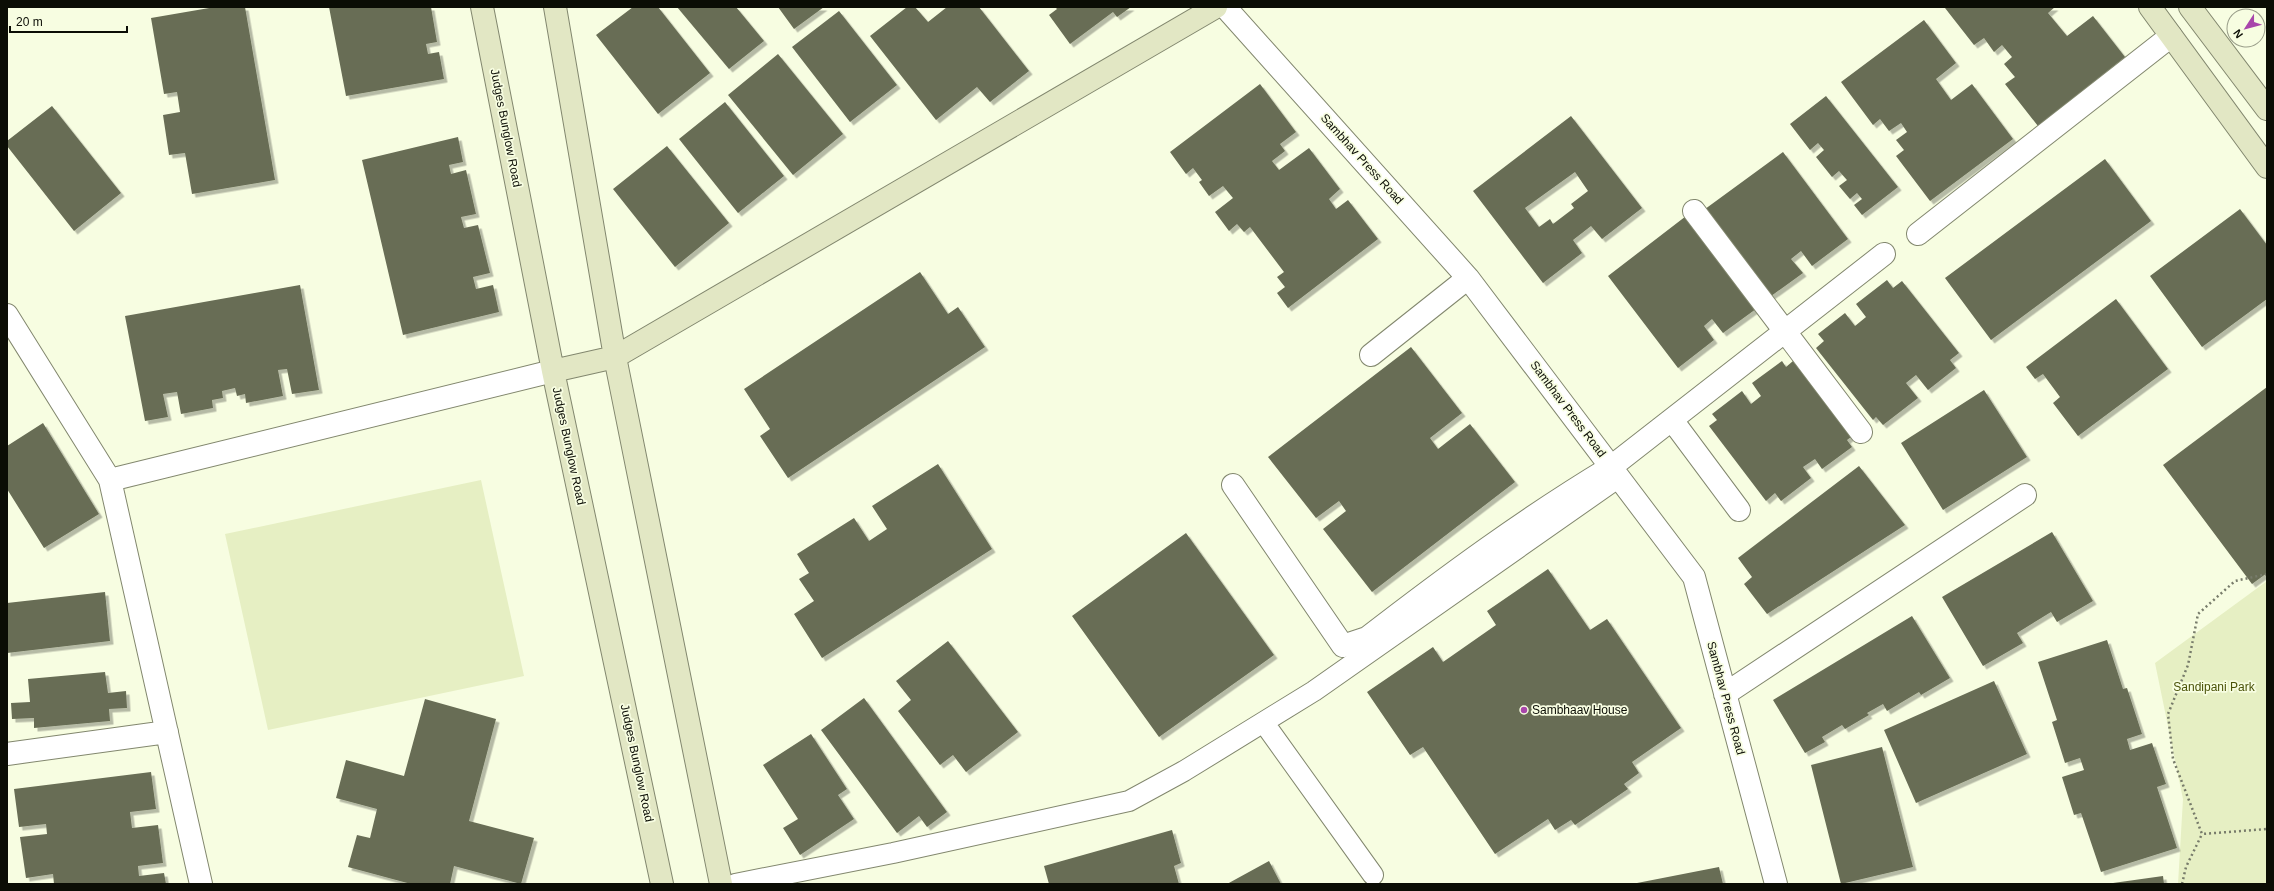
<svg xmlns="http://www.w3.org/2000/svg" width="2274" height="891" viewBox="0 0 2274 891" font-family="Arial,sans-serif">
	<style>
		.green { fill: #e6efc3 }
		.building { fill: #686d55; fill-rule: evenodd; filter: url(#shadow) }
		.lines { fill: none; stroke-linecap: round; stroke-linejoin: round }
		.lane-casing { stroke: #82876e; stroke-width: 22 }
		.street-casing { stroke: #82876e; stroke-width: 24 }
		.secondary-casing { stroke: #82876e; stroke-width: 24 }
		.path { stroke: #777b6a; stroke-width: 2.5; stroke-dasharray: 2 3; stroke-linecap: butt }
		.lane { stroke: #fff; stroke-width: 20 }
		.street { stroke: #fff; stroke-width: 22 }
		.secondary { stroke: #e2e7c4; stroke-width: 22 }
		.poi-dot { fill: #a845ab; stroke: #f7fde1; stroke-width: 1.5 }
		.labels { text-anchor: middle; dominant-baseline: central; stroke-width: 3.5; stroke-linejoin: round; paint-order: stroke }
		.street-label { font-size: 12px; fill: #0b0d05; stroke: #f7fde1 }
		.park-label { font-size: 12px; fill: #4b5309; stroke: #f7fde1 }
		.poi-label { font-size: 12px; fill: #0b0d05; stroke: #f7fde1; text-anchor: start }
	</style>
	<defs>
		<filter id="shadow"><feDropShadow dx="3.5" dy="3.5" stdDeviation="0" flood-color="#0004"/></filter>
	</defs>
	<rect width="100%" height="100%" fill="#f7fde1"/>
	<path class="green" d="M481,480L524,676L268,730L225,534Z
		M2267,581V884H2178L2183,799L2155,663Z"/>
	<path class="building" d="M215,7H245L275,180L192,194L185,153L169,155L163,115L180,112L177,92L164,94L151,18Z
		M329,7H431L437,42L426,44L428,54L439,52L444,79L346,96Z
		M633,7H658L710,73L658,114L596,35Z
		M677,7H736L764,41L729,69Z
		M778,7H824L794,29Z
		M907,7H915L928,22L947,7H979L1029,71L990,102L977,87L936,120L870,36Z
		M1055,7H1131L1117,17L1113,12L1070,44L1049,15L1057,9Z
		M2055,7L2048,13L2067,36L2093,16L2125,57L2038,126L2005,84L2015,77L2004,64L2012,57L2002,45L1994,52L1984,38L1974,45L1945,8Z
		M839,11L897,85L850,122L792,47Z
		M1924,20L1956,63L1936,79L1951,100L1972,84L2013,139L1930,201L1896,156L1904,150L1896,140L1907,132L1901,123L1889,131L1880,119L1873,125L1841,82Z
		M778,54L843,134L793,175L728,95Z
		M1260,84L1296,132L1280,144L1285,151L1272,161L1279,170L1309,148L1340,189L1329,199L1336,209L1348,200L1378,239L1288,308L1277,293L1285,287L1277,277L1284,272L1250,227L1244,232L1237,224L1229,231L1215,212L1233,198L1223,186L1209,196L1199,182L1202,180L1193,168L1186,174L1170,152Z
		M1826,96L1898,187L1862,215L1854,205L1862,199L1857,193L1850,199L1839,186L1847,180L1839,171L1832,177L1816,157L1824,150L1818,143L1810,150L1790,124Z
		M725,102L784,176L738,213L679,139Z
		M52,106L121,193L74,231L7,146V141Z
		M1571,116L1642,208L1602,239L1591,226L1573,240L1582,253L1543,283L1473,191ZM1575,172L1588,191L1571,204L1574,208L1553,224L1550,219L1539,227L1525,208Z
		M458,137L463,162L449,165L451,174L466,170L476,214L461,217L464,228L478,225L490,273L473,277L476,289L493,285L499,312L403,335L362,160Z
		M667,146L729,223L675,267L613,189Z
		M1783,152L1848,239L1812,266L1801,251L1791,259L1803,273L1767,299L1701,212Z
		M2105,159L2151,221L1991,340L1945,278Z
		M2240,209L2267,245V299L2202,347L2150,276Z
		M1690,213L1760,306L1723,333L1712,319L1704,326L1714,340L1678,368L1608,276Z
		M920,272L948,314L958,307L985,347L788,478L760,436L770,429L744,389Z
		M1887,280L1893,288L1902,281L1959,353L1950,360L1956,368L1928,390L1916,375L1906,383L1918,398L1883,425L1876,417L1873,420L1816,348L1824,341L1818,334L1845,313L1855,326L1866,317L1856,304Z
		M300,285L319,390L292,394L287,369L278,370L283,396L246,403L245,394L237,396L235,388L222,391L223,398L212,400L213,408L181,414L177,392L163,394L168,417L145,421L125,316Z
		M2116,299L2168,369L2078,436L2053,403L2060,397L2043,374L2035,379L2026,367Z
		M1411,347L1462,413L1430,438L1438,449L1470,424L1515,482L1372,592L1323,529L1346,511L1339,501L1316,518L1268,457Z
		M1782,361L1786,367L1793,361L1851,437L1847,440L1852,447L1822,469L1815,459L1803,467L1811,478L1781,501L1775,493L1766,501L1709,426L1717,420L1712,414L1742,391L1751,404L1761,396L1752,383Z
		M2267,387V573L2252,584L2163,465Z
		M1984,390L2027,457L1943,510L1901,443Z
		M43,423L99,514L44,548L7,489V446Z
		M938,464L992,549L822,658L794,614L814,601L799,579L809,573L797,554L854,518L869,541L887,529L872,506Z
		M1859,466L1905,525L1767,614L1744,584L1752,577L1738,558Z
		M2052,532L2093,601L2057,622L2051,612L2017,633L2023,643L1983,666L1942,597Z
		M1186,533L1274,655L1159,737L1072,616Z
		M1548,569L1590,630L1607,619L1681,728L1632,762L1639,773L1624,784L1628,789L1575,825L1571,820L1555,830L1548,819L1495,854L1423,747L1410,755L1367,692L1433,647L1443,662L1496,625L1487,611Z
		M105,592L110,641L7,653V603Z
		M1912,616L1950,678L1921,695L1919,692L1887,711L1883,704L1867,713L1869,715L1845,729L1842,725L1822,737L1825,742L1805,753L1773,700Z
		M2107,640L2123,689L2127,688L2142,734L2127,739L2130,750L2152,743L2166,784L2157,787L2177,848L2101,872L2081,813L2074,815L2062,777L2084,770L2080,758L2065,763L2052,722L2057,720L2038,662Z
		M948,641L1018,732L966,772L953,755L940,765L898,711L911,700L896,681Z
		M105,672L108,693L126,691L127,708L109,709L110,721L34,728V718L12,719L11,703L30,702L28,679Z
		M1994,681L2027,754L1916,803L1884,730Z
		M864,698L947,812L927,827L919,816L897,833L821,730Z
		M425,699L496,719L469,821L534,838L521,884L454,866L450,884H411L348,867L357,835L370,838L377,809L336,798L346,760L404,776Z
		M811,734L847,789L838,795L854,819L800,855L783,828L798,819L763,765Z
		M1882,747L1913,867L1841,884L1811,765Z
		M151,772L156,809L130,812L132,828L158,825L163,863L138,866L139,876L164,873L166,884H54L53,874L26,878L20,837L47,834L46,824L19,827L14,789Z
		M1172,830L1181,863L1174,866L1179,884H1049L1044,866Z
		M1269,861L1281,884H1227Z
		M1719,867L1723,884H1637V883Z
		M2163,876L2164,884H2113V883Z"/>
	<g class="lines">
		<defs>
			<path id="lane" d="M1264,723L1373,875
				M735,884L893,853L1129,801L1184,771L1314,691L1619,477"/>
			<path id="street" d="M1225,7L1468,278L1694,577L1776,884
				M1694,211L1861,432
				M1918,234L2171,36
				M7,315L110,480L201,884
				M1371,355L1468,278
				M1672,420L1739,510
				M110,480L553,371
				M1233,485L1343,646L1367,638C1446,577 1526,518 1611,467L1884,254
				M1725,694L2025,495
				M7,754L167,732"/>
			<path id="secondary" d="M482,7L553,371L662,884
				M555,7L615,357L721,884
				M2150,7L2267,167
				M2190,7L2267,109
				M553,371L615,357L1216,7"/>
		</defs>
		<use href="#lane" class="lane-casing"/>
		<use href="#street" class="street-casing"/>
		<use href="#secondary" class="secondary-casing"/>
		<path class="path" d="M2267,574L2235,581L2198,614L2188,665L2168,714L2173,759L2202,834L2267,829
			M2182,884L2186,867L2202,834"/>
		<use href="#lane" class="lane"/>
		<use href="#street" class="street"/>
		<use href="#secondary" class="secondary"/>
	</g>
	<circle class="poi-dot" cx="1524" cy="710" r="4"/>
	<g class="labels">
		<g class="street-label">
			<text transform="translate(506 128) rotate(79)">Judges Bunglow Road</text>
			<text transform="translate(1362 159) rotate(48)">Sambhav Press Road</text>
			<text transform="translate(1568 409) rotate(53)">Sambhav Press Road</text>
			<text transform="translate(569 446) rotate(78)">Judges Bunglow Road</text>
			<text transform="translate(1726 698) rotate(75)">Sambhav Press Road</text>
			<text transform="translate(637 763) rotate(78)">Judges Bunglow Road</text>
		</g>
		<g class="park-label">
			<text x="2214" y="687">Sandipani Park</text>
		</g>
		<g class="poi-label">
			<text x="1532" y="710">Sambhaav House</text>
		</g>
	</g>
	<rect width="2274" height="891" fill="none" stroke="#0b0d05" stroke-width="16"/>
	<g transform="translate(2246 28) rotate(234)"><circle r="19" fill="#f7fde1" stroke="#999d89"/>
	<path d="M0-3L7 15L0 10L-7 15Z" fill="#a845ab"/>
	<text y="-6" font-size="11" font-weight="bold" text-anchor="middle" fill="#0b0d05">N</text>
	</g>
	<path d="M10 26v6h117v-6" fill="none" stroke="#0b0d05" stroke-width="2"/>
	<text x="16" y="26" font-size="12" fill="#0b0d05" stroke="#f7fde1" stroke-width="3" paint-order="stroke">20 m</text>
</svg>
